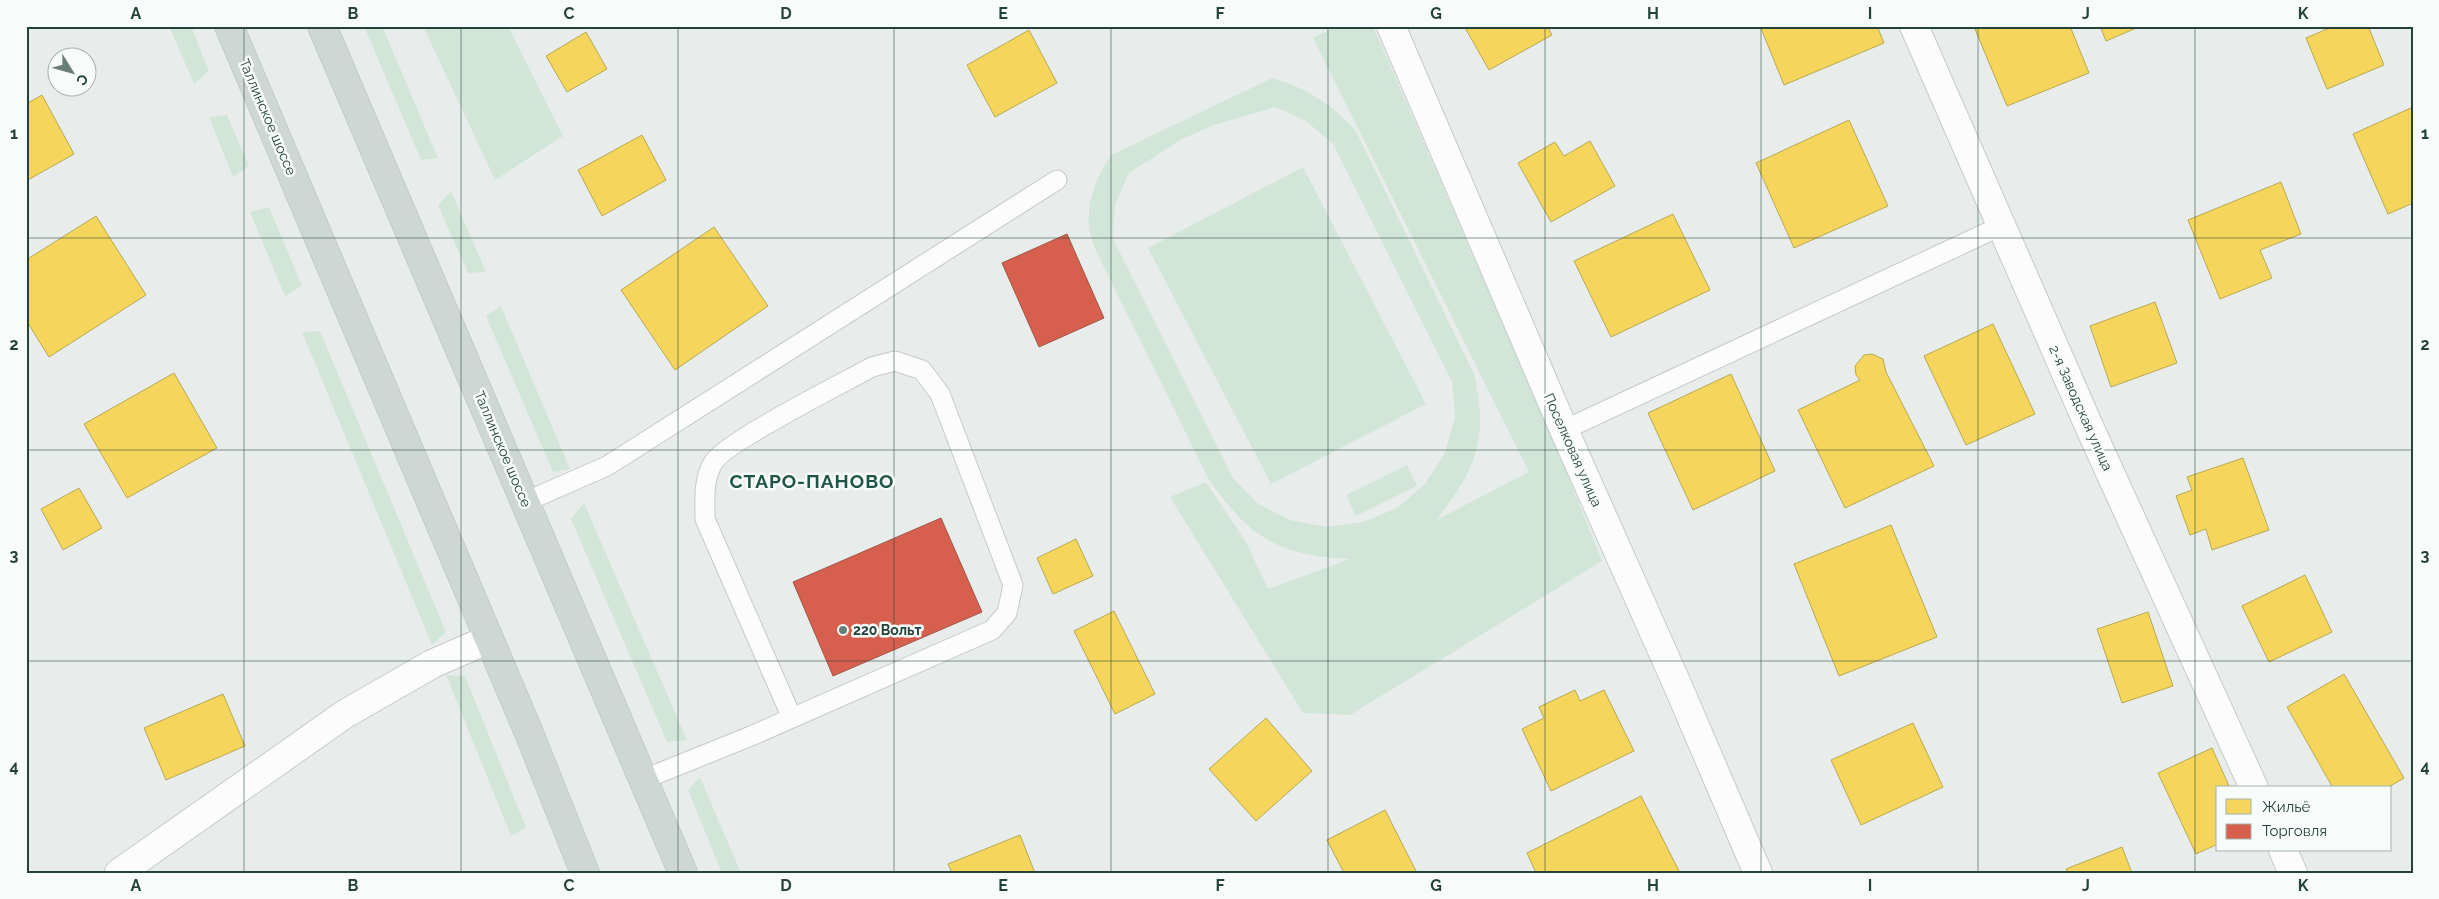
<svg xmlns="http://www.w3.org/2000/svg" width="2439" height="899" viewBox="0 0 2439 899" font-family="Raleway,sans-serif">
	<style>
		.green { fill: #d1e6d8; fill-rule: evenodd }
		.homes { fill: #f6d55c; stroke: #b7a952 }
		.shops { fill: #d6604d; stroke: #a15747 }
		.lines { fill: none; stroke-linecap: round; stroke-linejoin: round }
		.lane-casing { stroke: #c5cac8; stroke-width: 21 }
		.street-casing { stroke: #c5cac8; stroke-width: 30 }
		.primary-casing { stroke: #c3ccc9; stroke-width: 30 }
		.lane { stroke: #fcfcfc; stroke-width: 19 }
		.street { stroke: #fcfcfc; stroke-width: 28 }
		.primary { stroke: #cfd7d5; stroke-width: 28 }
		.grid { fill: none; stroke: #24423a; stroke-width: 1; stroke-opacity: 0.55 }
		.poi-dot { fill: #697e78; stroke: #f7fbf9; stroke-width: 2 }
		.labels { text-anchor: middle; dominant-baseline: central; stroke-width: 5; stroke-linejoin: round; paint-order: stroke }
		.street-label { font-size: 14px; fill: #24423a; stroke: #f7fbf9 }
		.poi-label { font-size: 14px; font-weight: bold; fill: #24423a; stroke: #f7fbf9; text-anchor: start }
		.district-label { font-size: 19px; font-weight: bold; letter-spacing: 1px; fill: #1f5548; stroke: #f7fbf9 }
		.neatline { fill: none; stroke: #24423a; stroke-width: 2 }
		.grid-label { font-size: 16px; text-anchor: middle; font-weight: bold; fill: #24423a }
	</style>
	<rect width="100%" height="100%" fill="#e8edeb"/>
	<path class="green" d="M169,26H191L209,71L194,84Z
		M364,26H382L438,158L421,160Z
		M423,26H508L563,136L495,180Z
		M1338,26H1373L1560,456L1602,561L1350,715L1303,713L1170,497L1206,482L1246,542L1268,589L1350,559C1279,556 1250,538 1209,480L1105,269C1100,259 1094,248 1091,237C1083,208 1096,178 1111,155L1272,78C1307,88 1332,104 1356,131L1474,374C1489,439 1476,470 1436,520L1529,472L1313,38ZM1275,107L1306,121L1333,144L1452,382L1455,417L1445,453L1425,484L1397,508L1363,522L1326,527L1290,520L1257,503L1233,478L1113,239L1115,204L1129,173L1182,139L1214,125Z
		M227,115L249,166L233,177L209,117Z
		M1303,167L1426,404L1271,484L1148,248Z
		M451,191L486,272L468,273L438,205Z
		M269,207L302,286L285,296L250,212Z
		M501,306L570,469L553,472L486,316Z
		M320,331L446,632L432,645L302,332Z
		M1407,465L1417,486L1356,516L1346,495Z
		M584,503L687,740L667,742L571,519Z
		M446,675L465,676L526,827L511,836Z
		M700,777L741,873H722L688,790Z"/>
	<path class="homes" d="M1464,26H1547L1552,35L1489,70Z
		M1760,26H1877L1884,43L1784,85Z
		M1983,26H2070L2089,73L2007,106L1975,29Z
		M2100,26H2141L2106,41Z
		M2334,26H2368L2384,65L2327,89L2306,38Z
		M1029,30L1057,83L995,117L967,65Z
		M586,32L607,69L567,92L546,56Z
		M42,95L74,154L26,181V104Z
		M2413,107V203L2388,214L2353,134Z
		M1849,120L1888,206L1794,248L1756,163Z
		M642,135L666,180L602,216L578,170Z
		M1590,141L1615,186L1551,222L1518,163L1555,142L1564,156Z
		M2281,182L2301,234L2260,250L2272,278L2220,299L2188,220Z
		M1673,214L1710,290L1611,337L1574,261Z
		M96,216L146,295L49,357L26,320V260Z
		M714,227L768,306L675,370L621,290Z
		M2155,302L2177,363L2111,387L2090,326Z
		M1993,324L2035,414L1966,445L1924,356Z
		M1872,354L1883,359L1886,372L1934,466L1845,508L1798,410L1860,380L1856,375L1855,366L1864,355Z
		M174,373L217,448L127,498L84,424Z
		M1731,374L1775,471L1693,510L1648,413Z
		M2243,458L2269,530L2212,550L2206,529L2190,535L2176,496L2192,490L2187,477Z
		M79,488L102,528L63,550L41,509Z
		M1891,525L1937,637L1839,676L1794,564Z
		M1076,539L1093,576L1053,594L1037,558Z
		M2305,575L2332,632L2269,662L2242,606Z
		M1114,611L1155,694L1115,714L1074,631Z
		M2148,612L2173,686L2122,703L2097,629Z
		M2344,674L2404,778L2387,788H2333L2287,707Z
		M1575,690L1580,701L1604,690L1634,751L1551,791L1522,729L1544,718L1539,707Z
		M223,694L245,746L166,780L144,728Z
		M1266,718L1312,771L1256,821L1209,769Z
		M1913,723L1943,787L1861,825L1831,760Z
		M2212,748L2230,788H2218V844L2196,854L2158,773Z
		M1641,796L1680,873H1536L1527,853Z
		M1385,810L1417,873H1344L1327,840Z
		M1020,835L1035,873H952L948,864Z
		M2122,847L2132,873H2068L2066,869Z"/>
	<path class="shops" d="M1067,234L1104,318L1039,347L1002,263Z
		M941,518L982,612L833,676L793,582Z"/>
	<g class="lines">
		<defs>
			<path id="lane" d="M1564,430L2001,226
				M525,502L607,466L1057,180
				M642,780L751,736L992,630L1007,613L1013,585L940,394L922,370L895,361L872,367C845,382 723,443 713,463C703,480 705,500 705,519L792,718"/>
			<path id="street" d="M1391,26L1564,430L1677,684L1758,873
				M1914,26L2092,433L2254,788
				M2283,850L2293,873
				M119,873L345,714L432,664L489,639"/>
			<path id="primary" d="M229,26L529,733L585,873
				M322,26L683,873"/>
		</defs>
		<use href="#lane" class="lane-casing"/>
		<use href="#street" class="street-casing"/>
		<use href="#primary" class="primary-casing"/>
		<use href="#lane" class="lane"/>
		<use href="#street" class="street"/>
		<use href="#primary" class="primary"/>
	</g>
	<path class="grid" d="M244,26V873M461,26V873M678,26V873M894,26V873M1111,26V873M1328,26V873M1545,26V873M1761,26V873M1978,26V873M2195,26V873M26,238H2413M26,450H2413M26,661H2413"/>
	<circle class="poi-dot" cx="843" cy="630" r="5"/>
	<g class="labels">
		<g class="street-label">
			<text transform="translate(268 117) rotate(67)">Таллинское шоссе</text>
			<text transform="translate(2081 408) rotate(66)">2-я Заводская улица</text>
			<text transform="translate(503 449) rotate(67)">Таллинское шоссе</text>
			<text transform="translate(1573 450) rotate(66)">Поселковая улица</text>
		</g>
		<g class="poi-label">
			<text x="853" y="630">220 Вольт</text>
		</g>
		<g class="district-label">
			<text x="812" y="481">СТАРО-ПАНОВО</text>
		</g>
	</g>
	<rect width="2439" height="899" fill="none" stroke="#f7fbf9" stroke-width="55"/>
	<rect x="2216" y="786" width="175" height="65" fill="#f7fbf9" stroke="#a3b1ad"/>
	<rect x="2226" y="799" width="25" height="15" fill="#f6d55c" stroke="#a3b1ad"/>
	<text x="2262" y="812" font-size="15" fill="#24423a">Жильё</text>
	<rect x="2226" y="824" width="25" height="15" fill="#d6604d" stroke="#a3b1ad"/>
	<text x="2262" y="836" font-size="15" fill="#24423a">Торговля</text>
	<g transform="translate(72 72) rotate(127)"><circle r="24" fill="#f7fbf9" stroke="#a3b1ad"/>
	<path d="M0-4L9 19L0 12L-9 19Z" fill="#697e78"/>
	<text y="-8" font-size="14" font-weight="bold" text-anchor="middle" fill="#24423a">С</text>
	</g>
	<rect x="28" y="28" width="2384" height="844" class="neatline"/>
	<g class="grid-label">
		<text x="136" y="19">A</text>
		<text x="353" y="19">B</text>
		<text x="569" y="19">C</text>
		<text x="786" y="19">D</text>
		<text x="1003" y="19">E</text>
		<text x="1220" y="19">F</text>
		<text x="1436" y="19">G</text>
		<text x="1653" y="19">H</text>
		<text x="1870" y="19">I</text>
		<text x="2086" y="19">J</text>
		<text x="2303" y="19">K</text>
		<text x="14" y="139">1</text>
		<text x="2425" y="139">1</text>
		<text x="14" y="350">2</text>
		<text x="2425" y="350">2</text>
		<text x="14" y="561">3</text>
		<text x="2425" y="561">3</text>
		<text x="14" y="772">4</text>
		<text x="2425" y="772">4</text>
		<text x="136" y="891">A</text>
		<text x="353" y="891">B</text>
		<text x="569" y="891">C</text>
		<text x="786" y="891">D</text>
		<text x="1003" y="891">E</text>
		<text x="1220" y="891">F</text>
		<text x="1436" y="891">G</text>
		<text x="1653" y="891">H</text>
		<text x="1870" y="891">I</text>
		<text x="2086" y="891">J</text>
		<text x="2303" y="891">K</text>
	</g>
</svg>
